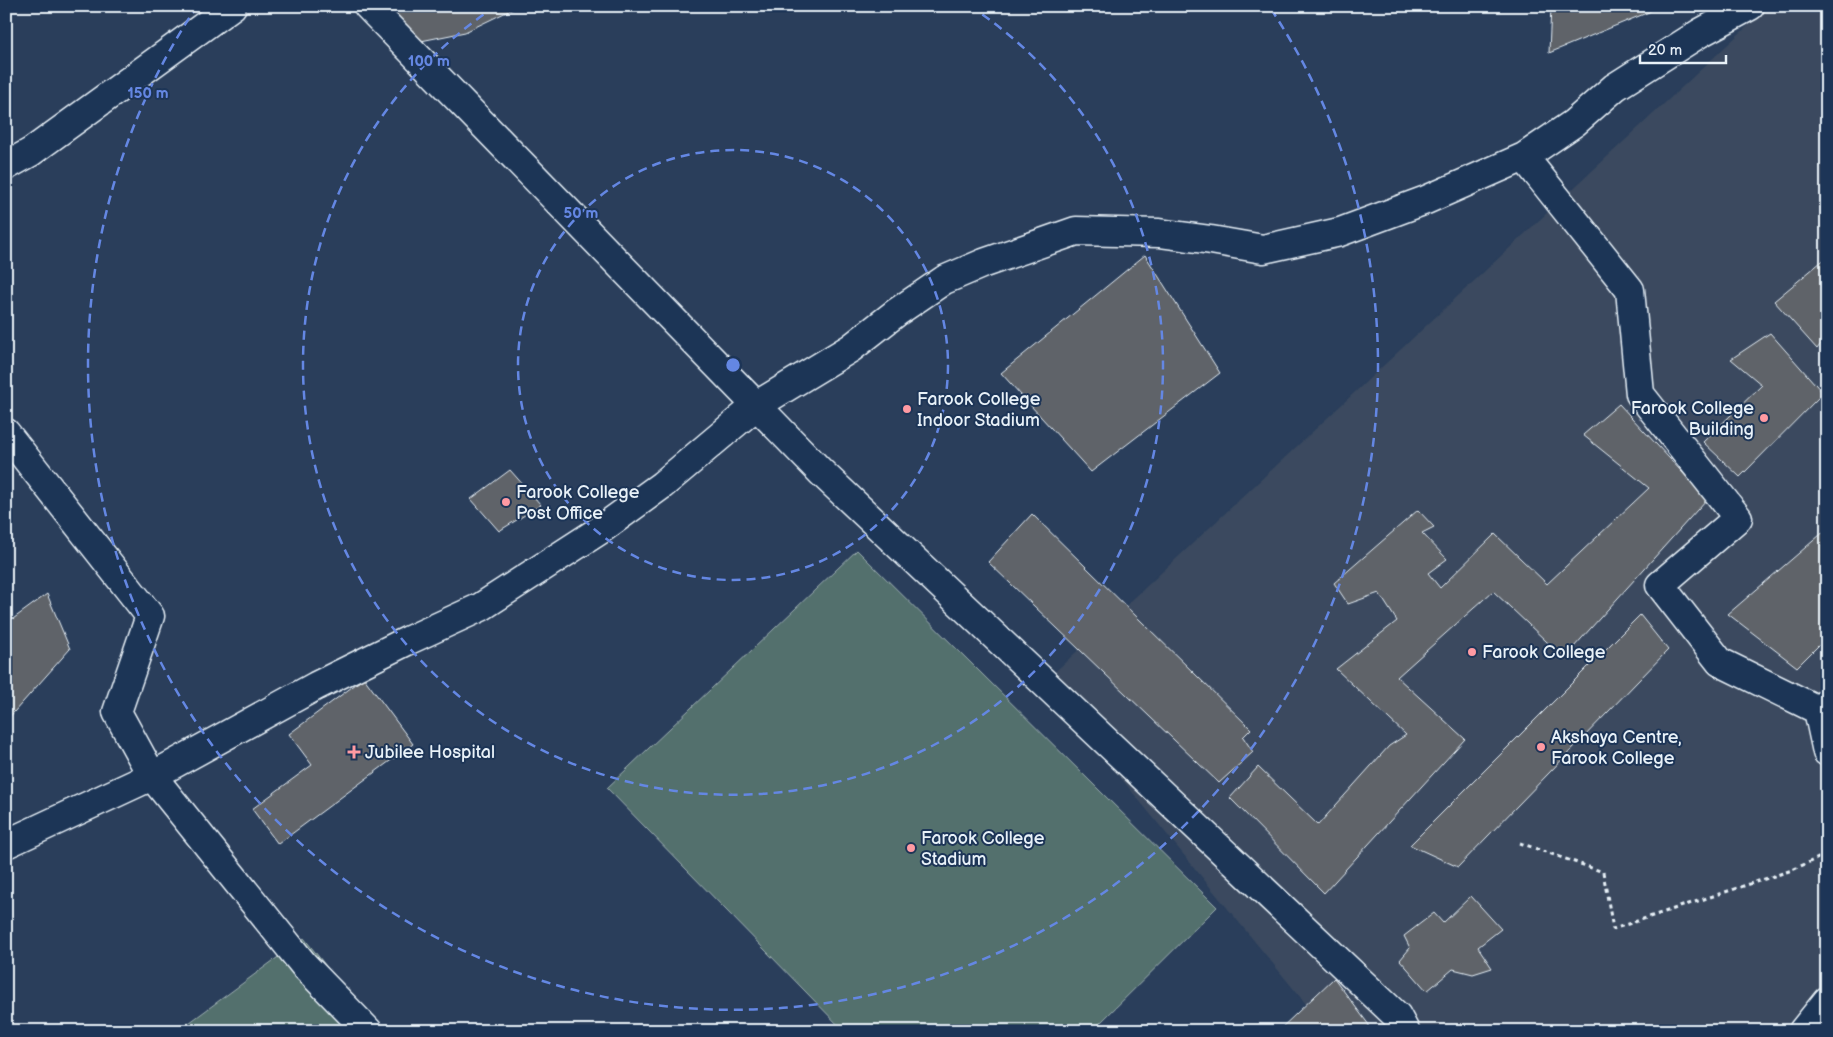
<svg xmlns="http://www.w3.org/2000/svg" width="1833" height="1037" viewBox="0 0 1833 1037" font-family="'Balsamiq Sans',sans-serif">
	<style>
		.built { fill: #3a495f }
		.green { fill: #536f6d; stroke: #9eb0b2 }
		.building { fill: #5e6369; stroke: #e8f1f8 }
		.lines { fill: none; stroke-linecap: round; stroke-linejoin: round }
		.minor-casing { stroke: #e8f1f8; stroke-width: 31 }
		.path { stroke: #e8f1f8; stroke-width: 3; stroke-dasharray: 4 4; stroke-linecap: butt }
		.minor { stroke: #1d3557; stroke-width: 28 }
		.ring { fill: none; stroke: #6487e3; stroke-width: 2.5; stroke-dasharray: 9 6 }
		.poi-dot { fill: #ff9aa2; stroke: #1d3557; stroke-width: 2 }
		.labels { text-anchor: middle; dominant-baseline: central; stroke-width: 4; stroke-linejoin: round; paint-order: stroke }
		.poi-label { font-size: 18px; fill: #e8f1f8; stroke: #1d3557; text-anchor: start }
		.centre { fill: #6487e3; stroke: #1d3557; stroke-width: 2.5 }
		.ring-label { font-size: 15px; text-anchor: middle; font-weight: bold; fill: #6487e3; stroke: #1d3557; stroke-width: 4; stroke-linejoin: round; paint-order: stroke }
	</style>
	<rect width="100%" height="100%" fill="#2a3e5b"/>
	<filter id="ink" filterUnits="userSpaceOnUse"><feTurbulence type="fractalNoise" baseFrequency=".02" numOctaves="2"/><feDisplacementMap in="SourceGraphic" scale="10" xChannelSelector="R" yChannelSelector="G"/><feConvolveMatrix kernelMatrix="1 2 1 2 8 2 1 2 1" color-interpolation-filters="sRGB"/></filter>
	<g filter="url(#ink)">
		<path class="built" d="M1769,6H1827V1031H1328L1043,683Z"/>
		<path class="green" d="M857,550L1217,907L1092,1031H844L607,788Z
			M304,938L377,1031H178Z"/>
		<path class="building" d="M388,6H519L465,32L421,41Z
			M1551,6H1658L1649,12L1549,53Z
			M1145,255L1220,373L1091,472L1001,373Z
			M1827,257V336L1817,349L1774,301Z
			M1770,333L1823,393L1740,477L1703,442L1762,385L1731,359Z
			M1619,404L1707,499L1564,658L1493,591L1397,677L1465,739L1324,893L1230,798L1258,767L1318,825L1389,746L1406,735L1336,669L1397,621L1379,593L1348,604L1334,583L1418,510L1434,527L1422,533L1447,559L1428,573L1440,588L1495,534L1547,584L1649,488L1583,435Z
			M510,470L541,505L499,531L471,499Z
			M1032,514L1251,729L1243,737L1253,752L1219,783L988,562Z
			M1827,529V637L1797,667L1728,614Z
			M47,594L70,649L6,721V624Z
			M1640,615L1668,650L1458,867L1410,845Z
			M364,678L413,744L278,844L252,809L312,765L289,734Z
			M1471,896L1501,929L1478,947L1492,968L1473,974L1453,969L1427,991L1400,960L1410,948L1404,936L1434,913L1443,923Z
			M1334,978L1369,1025L1363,1031H1278Z"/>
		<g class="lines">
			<defs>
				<path id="minor" d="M368,6L821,472L1397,1016L1405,1031
					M1524,157L1630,290L1640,394L1738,518L1660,585L1720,662L1818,710
					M6,166L31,152L232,6
					M6,433L150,616L117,712L152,776L304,965L368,1031
					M1827,703L1818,710L1827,752
					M6,844L152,776L316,686L409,640L481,607L600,530L662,485L757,405L851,348L897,312L944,280L984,263L1076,231L1159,233L1211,240L1263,249L1340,232L1426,200L1524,157L1574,123L1615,87L1700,33L1750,6
					M1803,1031L1827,1001"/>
			</defs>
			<use href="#minor" class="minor-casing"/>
			<path class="path" d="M1520,843L1603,872L1613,929L1792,870L1827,854"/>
			<use href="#minor" class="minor"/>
		</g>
	</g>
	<g class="ring">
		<circle cx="733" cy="365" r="215"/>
		<path d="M970 6A430 430 0 1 1 496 6"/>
		<path d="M1271 9A645 645 0 1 1 195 9"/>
	</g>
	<g class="poi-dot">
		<circle cx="907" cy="409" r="5"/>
		<circle cx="1764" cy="418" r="5"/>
		<circle cx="506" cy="502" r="5"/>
		<circle cx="1472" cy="652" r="5"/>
		<circle cx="1541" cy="747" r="5"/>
		<path d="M351.5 744.5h5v5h5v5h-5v5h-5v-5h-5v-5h5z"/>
		<circle cx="911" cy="848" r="5"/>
	</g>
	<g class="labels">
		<g class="poi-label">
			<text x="917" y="399">Farook College<tspan x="917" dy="21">Indoor Stadium</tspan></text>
			<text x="1754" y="408" text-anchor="end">Farook College<tspan x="1754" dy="21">Building</tspan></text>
			<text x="516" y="492">Farook College<tspan x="516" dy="21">Post Office</tspan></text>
			<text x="1482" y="652">Farook College</text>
			<text x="1551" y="737">Akshaya Centre,<tspan x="1551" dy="21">Farook College</tspan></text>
			<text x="365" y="752">Jubilee Hospital</text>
			<text x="921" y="838">Farook College<tspan x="921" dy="21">Stadium</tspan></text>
		</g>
	</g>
	<circle cx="733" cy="365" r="8" class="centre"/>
	<g class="ring-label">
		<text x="429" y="66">100 m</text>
		<text x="148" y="98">150 m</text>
		<text x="581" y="218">50 m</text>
	</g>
	<rect width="1833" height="1037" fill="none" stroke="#1d3557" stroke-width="25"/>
	<rect x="12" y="12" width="1808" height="1012" fill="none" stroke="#e8f1f8" stroke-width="2" filter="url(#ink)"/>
	<path d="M1640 55v8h86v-8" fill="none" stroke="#e8f1f8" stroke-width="2.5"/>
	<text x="1648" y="55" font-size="15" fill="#e8f1f8" stroke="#1d3557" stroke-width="4" paint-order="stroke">20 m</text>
</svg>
